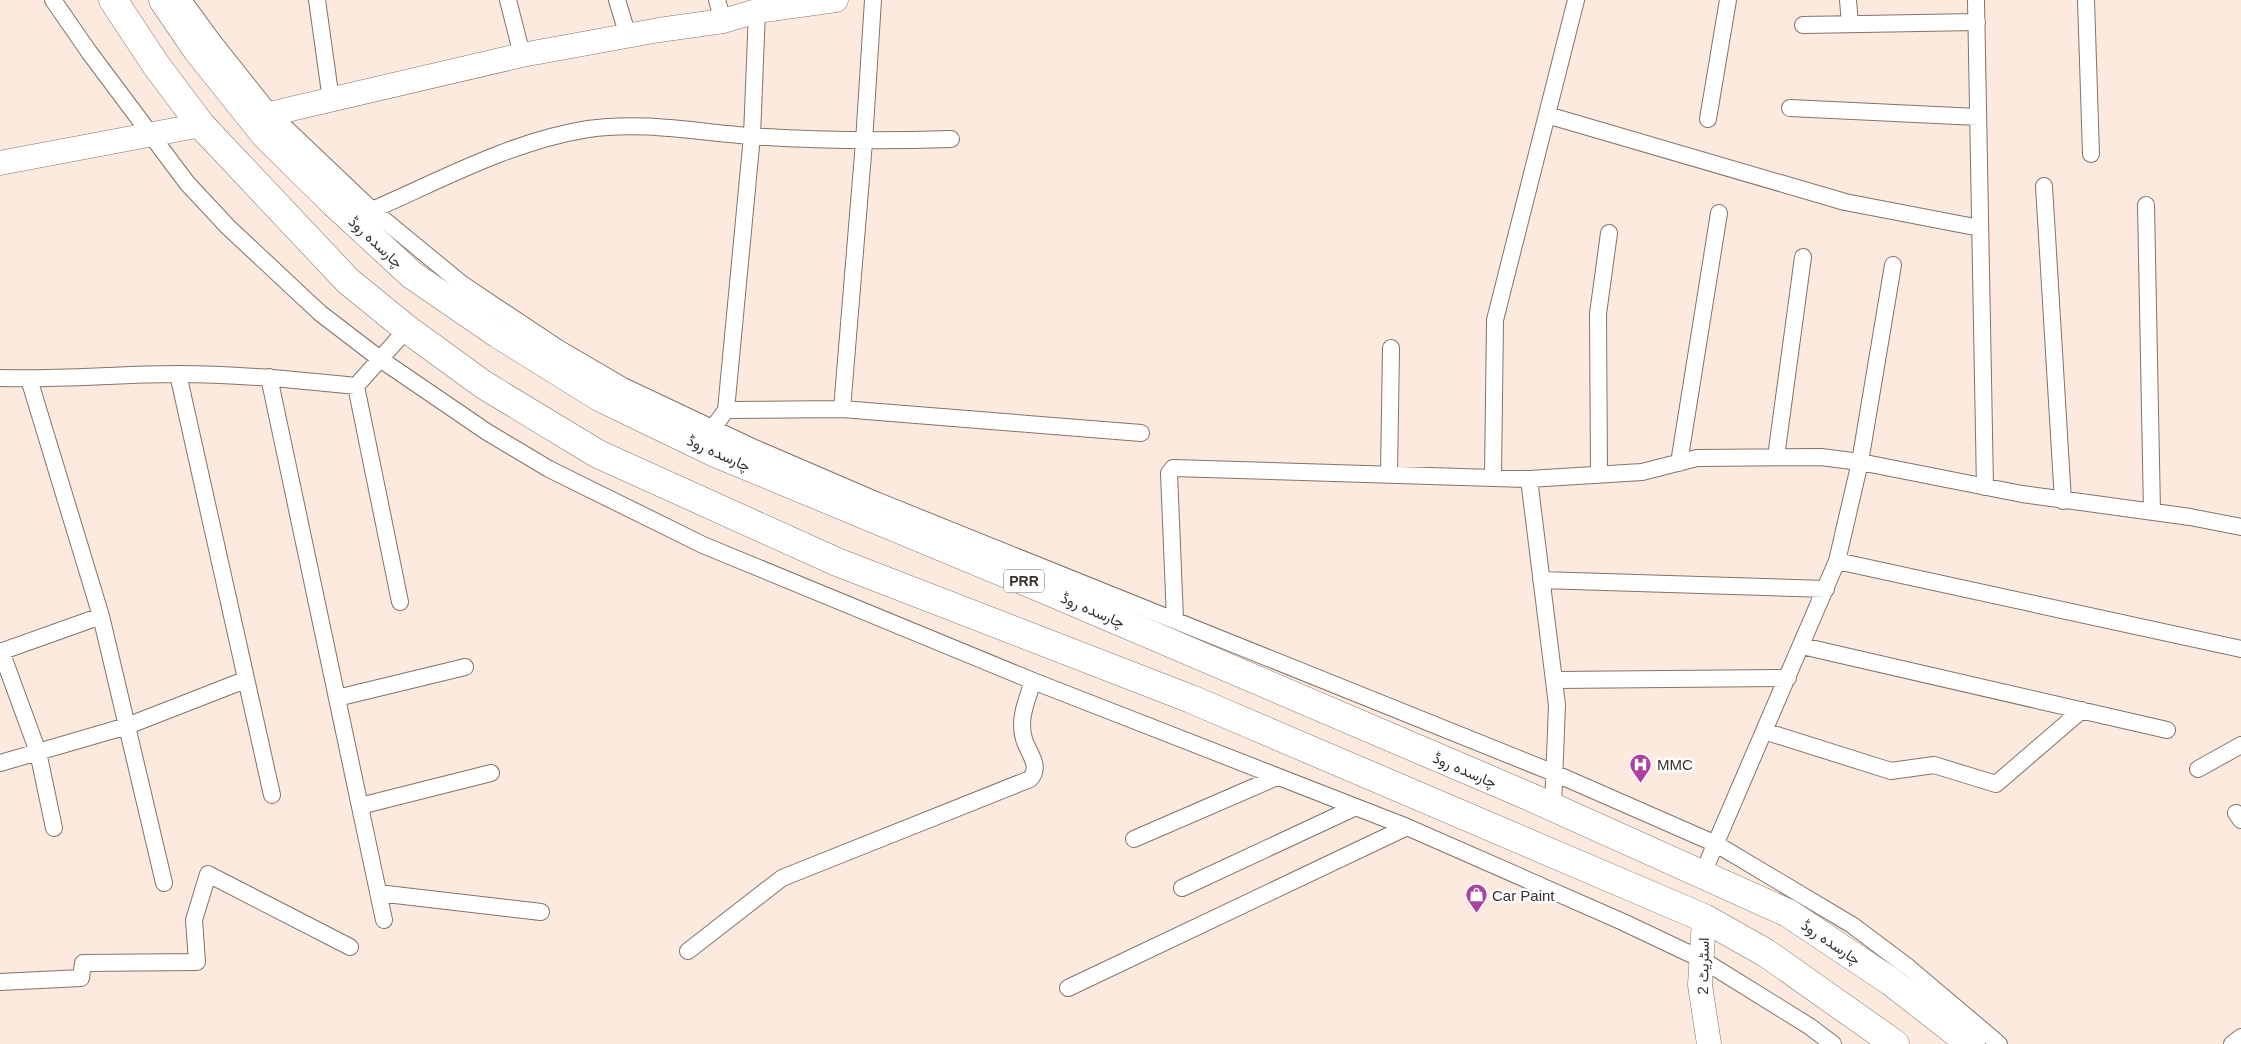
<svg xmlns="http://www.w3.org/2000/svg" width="2241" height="1044" viewBox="0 0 2241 1044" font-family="Helvetica,Vazirmatn,sans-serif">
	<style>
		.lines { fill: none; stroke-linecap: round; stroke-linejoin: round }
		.street-casing { stroke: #837368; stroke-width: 18 }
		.secondary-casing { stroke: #837368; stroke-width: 25 }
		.highway-casing { stroke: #837368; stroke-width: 29 }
		.street { stroke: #fff; stroke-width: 16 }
		.secondary { stroke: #fff; stroke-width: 24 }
		.highway { stroke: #fff; stroke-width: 28 }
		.labels { text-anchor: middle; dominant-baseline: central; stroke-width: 5; stroke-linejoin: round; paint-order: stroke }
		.shield { fill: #fff; stroke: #74706d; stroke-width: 1 }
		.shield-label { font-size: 14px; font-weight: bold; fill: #39322e }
		.street-label { font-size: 15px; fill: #39322e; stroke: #fff }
		.poi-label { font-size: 15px; fill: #39322e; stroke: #fff; text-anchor: start }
	</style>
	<rect width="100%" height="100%" fill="#fceade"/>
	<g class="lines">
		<defs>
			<path id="street" d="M53,0L89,52L187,183L228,227L320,313L380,359L487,432L549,469L703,545L1033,681L1407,827L1623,922L1701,959L1809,1026L1833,1044
				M183,0L213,41L271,114L372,210L462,284L558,348L623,386L750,446L878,501L1554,773L1716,844L1852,925L1908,967L1999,1044
				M317,0L331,100
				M508,0L522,55
				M617,0L628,36
				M717,0L723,21
				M1848,0L1850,24
				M1976,0L1985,487
				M2086,0L2091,154
				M1803,25L1977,22
				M1790,108L1978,117
				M1547,115L1845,202L1980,228
				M1708,119L1728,0
				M2044,186L2063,501
				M2146,205L2152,512
				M372,210C441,180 512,141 588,129C641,121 697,132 750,136C818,141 884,141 951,139
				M178,374L272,795
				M269,377L384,920
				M0,378C59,380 119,374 178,374C238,374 297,380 356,386L407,329
				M29,379L101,616L164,883
				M356,386L400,602
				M842,409L864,142L873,0
				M726,410L842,409L1141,433
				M713,428L726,410L752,136L757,11
				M1776,457L1803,257
				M1679,463L1719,213
				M1389,474L1391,348
				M1599,475L1598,314L1609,233
				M1493,477L1495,320L1576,0
				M1529,479L1557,705L1553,807
				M1837,561L2241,649
				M1541,580L1826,589
				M1175,619L1169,473L1173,468L1529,479L1642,472L1697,458L1821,457L1860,462L2022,494L2190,517L2241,527
				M1802,646L2167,730
				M1,651L38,752L54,828
				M0,652L101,616
				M1555,680L1788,678
				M337,698L465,667
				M1764,731L1891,771L1934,765L1996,784L2082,710
				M0,763L127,726L245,680
				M2198,769L2241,745
				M360,806L491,773
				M2236,813L2241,820
				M1134,839L1277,777
				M1703,873L1837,561L1860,462L1893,265
				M1182,888L1356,807
				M378,893L541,912
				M688,951L782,878L1030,779C1042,766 1028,753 1024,739C1018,719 1027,700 1033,681
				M0,982L81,978L83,963L197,962L194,920L208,874L350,947
				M1068,988L1407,827
				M2232,1044L2241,1037"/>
			<path id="secondary" d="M252,118L522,55L659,30L723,21L757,11L836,0
				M0,163L201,125
				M1704,918L1700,985L1709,1044"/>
			<path id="highway" d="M113,0L156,65L201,125L348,281L407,329L484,385L598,454L837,562L1191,699L1704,918L1766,953L1895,1044
				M163,0L197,50L265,135L334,203L412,275L498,334L601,398L713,452L1053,593L1528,796L1788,913L1890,981L1971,1044"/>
		</defs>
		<use href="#street" class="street-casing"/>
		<use href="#secondary" class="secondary-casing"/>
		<use href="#highway" class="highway-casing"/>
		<use href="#street" class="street"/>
		<use href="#secondary" class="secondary"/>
		<use href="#highway" class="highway"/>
	</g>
	<defs>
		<symbol id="hospital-pin" viewBox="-11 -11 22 30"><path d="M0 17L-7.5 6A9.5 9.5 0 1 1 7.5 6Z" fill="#ad41a0" stroke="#fff"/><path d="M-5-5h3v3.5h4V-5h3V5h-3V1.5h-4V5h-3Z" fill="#fff"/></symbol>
		<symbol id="shop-pin" viewBox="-11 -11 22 30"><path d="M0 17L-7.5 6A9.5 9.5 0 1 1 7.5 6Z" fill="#ad41a0" stroke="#fff"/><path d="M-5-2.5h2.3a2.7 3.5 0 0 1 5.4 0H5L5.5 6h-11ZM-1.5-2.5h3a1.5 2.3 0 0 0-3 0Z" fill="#fff"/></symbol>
	</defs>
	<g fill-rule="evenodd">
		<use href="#hospital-pin" x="1628" y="752" width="25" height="34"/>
		<use href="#shop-pin" x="1464" y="882" width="25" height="34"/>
	</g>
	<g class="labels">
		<rect class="shield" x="1004" y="569.5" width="40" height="23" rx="4"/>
		<g class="shield-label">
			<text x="1024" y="581">PRR</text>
		</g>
		<g class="street-label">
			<text transform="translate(376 242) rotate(43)">چارسدہ روڈ</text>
			<text transform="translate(719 453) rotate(24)">چارسدہ روڈ</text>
			<text transform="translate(1093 610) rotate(23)">چارسدہ روڈ</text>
			<text transform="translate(1465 770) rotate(23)">چارسدہ روڈ</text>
			<text transform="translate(1831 942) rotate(34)">چارسدہ روڈ</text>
			<text transform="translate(1703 966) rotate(-89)">اسٹریٹ 2</text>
		</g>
		<g class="poi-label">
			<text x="1657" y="764">MMC</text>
			<text x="1492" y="895">Car Paint</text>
		</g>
	</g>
</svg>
